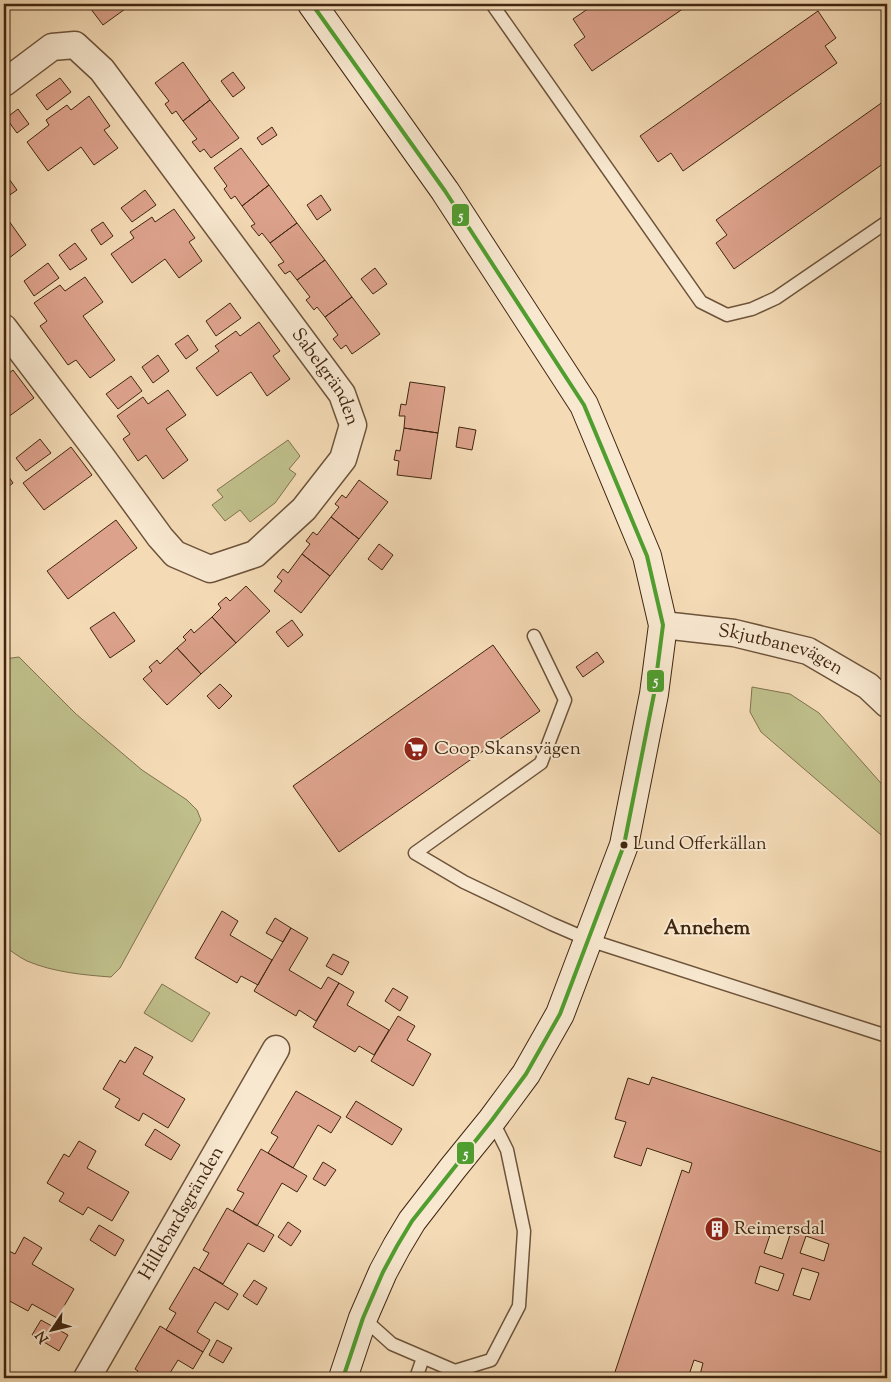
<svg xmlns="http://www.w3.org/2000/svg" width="891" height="1382" viewBox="0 0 891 1382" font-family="'Sorts Mill Goudy',serif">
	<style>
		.green { fill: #bfbf8b; stroke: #80724e }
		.building { fill: #dda28c; stroke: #402610; fill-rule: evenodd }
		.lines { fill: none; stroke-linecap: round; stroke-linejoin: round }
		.lane-casing { stroke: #6d533a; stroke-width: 15 }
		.street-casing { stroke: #6d533a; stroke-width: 29 }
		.secondary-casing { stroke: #402610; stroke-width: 30 }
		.lane { stroke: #f8e8d0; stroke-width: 12 }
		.street { stroke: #f8e8d0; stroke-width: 26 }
		.secondary { stroke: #f8e8d0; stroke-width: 28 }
		.bus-1-casing { stroke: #f8e8d0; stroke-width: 8 }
		.bus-1 { stroke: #509e2f; stroke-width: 4 }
		.bus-dot { fill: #402610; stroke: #f8e8d0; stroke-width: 2 }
		.labels { text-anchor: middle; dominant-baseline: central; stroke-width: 4; stroke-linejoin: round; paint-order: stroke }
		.bus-label { font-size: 18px; fill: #402610; stroke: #f8e8d0; text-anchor: start }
		.street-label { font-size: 19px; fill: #402610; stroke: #f8e8d0 }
		.poi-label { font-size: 19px; fill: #402610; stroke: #f8e8d0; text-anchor: start }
		.neighbourhood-label { font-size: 20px; font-weight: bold; fill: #402610; stroke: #f8e8d0 }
		.line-badge { stroke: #f8e8d0; stroke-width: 2 }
		.badge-label { font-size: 14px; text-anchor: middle; font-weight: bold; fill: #fff }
	</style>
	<rect width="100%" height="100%" fill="#f4dbb6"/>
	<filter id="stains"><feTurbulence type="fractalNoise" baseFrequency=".004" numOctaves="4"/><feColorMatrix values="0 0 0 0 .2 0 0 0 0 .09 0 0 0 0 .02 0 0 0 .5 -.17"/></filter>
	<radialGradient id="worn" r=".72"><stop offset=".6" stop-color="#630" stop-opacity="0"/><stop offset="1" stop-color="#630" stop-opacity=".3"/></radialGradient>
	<path class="green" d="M288,440L300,456L289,469L296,474L275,503L250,522L240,510L225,521L212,505L223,497L217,490Z
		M19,657L76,714L142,770L187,800L197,810L201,820L120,968L111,977C83,975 53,972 27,961C19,957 11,951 4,946V659Z
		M752,687L790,694L819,713L887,790V840L761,732L750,712Z
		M162,984L210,1013L192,1042L144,1013Z"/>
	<path class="building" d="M87,4H132L103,25Z
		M595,4H690L592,71L574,45L585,37L573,19Z
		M818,11L836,38L825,46L837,63L683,171L671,153L658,162L640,136Z
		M183,62L210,100L183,121L176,111L172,114L165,104L169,101L155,83Z
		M233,72L245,88L233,97L221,81Z
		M60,78L71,92L47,110L36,95Z
		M89,96L110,126L104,130L118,148L94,165L81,147L48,171L27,142L49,125L46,120L67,105L71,110Z
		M887,99V161L734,269L716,243L727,235L716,220Z
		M210,100L239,138L211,158L204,149L200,152L192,142L197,139L183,121Z
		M18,109L29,124L17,133L6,118Z
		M272,127L277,135L262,145L257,138Z
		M241,148L269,185L242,206L235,196L231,199L224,189L227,186L214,168Z
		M4,172L17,190L4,199Z
		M269,185L297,223L270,243L262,233L259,236L251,226L255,224L242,206Z
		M145,190L156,205L132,222L121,208Z
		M321,195L331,210L317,220L307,205Z
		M174,209L195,238L189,242L202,261L179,278L165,259L132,283L111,254L134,238L130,232L152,217L155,222Z
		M4,214L26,245L4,262Z
		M103,222L113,236L101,245L91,230Z
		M297,223L325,260L297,280L290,271L285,274L278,265L284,262L270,243Z
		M75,243L87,259L70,270L59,255Z
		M325,260L352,297L325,317L317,307L314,310L306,300L310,297L297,280Z
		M48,263L59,278L34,296L24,281Z
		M375,268L387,284L373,294L361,279Z
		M85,277L103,302L83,316L115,360L90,378L76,360L68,365L40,326L47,321L34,303L60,285L65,291Z
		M352,297L380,334L352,354L346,345L341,349L333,339L338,335L325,317Z
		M230,303L241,318L216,336L206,321Z
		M259,322L280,351L273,356L290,379L267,396L251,372L217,396L196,368L219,351L215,346L236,331L240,336Z
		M188,335L198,350L186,359L175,344Z
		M158,355L169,371L153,383L142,367Z
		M13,370L34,398L4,420V377Z
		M131,376L142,391L118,409L106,394Z
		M410,382L445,387L438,433L404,428L405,416H399L401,404L406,405Z
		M168,390L186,415L166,429L188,460L163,479L146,455L138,461L123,439L130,434L117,416L143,397L148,404Z
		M459,427L476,430L472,450L456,447Z
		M404,428L438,433L431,479L397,475L399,461L394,460L396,450L400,451Z
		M40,439L51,453L26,471L16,458Z
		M71,447L92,475L44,510L23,483Z
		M4,470L13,483L4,490Z
		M359,480L388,502L359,539L331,517L339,507L335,504L342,495L346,498Z
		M331,517L359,539L330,576L302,554L310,544L306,541L313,532L317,535Z
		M116,520L137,548L68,599L47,571Z
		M379,544L393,555L382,570L368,559Z
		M302,554L330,576L301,613L274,591L282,581L277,577L283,569L288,573Z
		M246,586L270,611L236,643L212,617L221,608L218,604L226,597L230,601Z
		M114,612L135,641L110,658L90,628Z
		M212,617L236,643L201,674L177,648L186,640L183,637L191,629L194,633Z
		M292,620L303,635L288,647L276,632Z
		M493,645L540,711L339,852L293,786Z
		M177,648L201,674L167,705L143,679L152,671L149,667L157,660L160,664Z
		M597,652L604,662L583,677L576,667Z
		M220,684L232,696L219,709L207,696Z
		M222,911L238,921L230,935L272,960L258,985L241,976L237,983L195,958Z
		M275,918L291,928L283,942L266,933Z
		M291,928L308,938L289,970L321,989L328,977L339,983L316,1021L299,1010L296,1016L254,991Z
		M333,954L349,962L342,975L326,966Z
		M339,983L354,992L347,1005L389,1030L374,1055L359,1046L355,1052L313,1027Z
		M393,988L408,997L400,1011L385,1001Z
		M398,1016L415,1026L407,1040L431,1054L413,1086L371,1061Z
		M135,1047L153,1057L143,1074L185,1099L168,1128L143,1113L139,1121L115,1107L120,1099L103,1089L120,1060L125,1063Z
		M652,1077L884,1153L883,1158L887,1159V1378H711L700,1375L703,1363L694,1360L688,1378H613L682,1170L689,1173L692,1163L647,1148L641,1166L614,1157L626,1122L615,1119L628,1078L649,1085ZM773,1226L791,1232L782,1259L764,1253ZM806,1236L829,1244L824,1261L800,1253ZM760,1266L784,1274L778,1291L755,1283ZM802,1268L819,1273L810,1300L793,1295Z
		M296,1091L341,1117L331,1133L318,1125L293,1168L268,1153L278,1137L271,1133Z
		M356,1101L402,1129L392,1145L346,1117Z
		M155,1129L180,1145L171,1160L145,1145Z
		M79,1141L96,1151L87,1168L129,1192L112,1221L88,1207L83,1215L59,1201L64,1193L47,1183L64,1154L69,1157Z
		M261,1149L307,1176L297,1192L282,1183L257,1226L233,1211L244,1193L237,1190Z
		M323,1162L336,1170L325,1186L313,1179Z
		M227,1208L274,1235L264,1252L248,1243L223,1284L199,1270L209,1253L203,1250Z
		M288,1222L301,1231L291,1246L278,1237Z
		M99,1225L124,1240L115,1256L90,1240Z
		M24,1237L42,1248L32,1264L74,1289L57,1318L32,1304L28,1311L4,1298L9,1289L4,1286V1260L9,1251L15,1254Z
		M194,1267L238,1294L228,1310L215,1302L197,1332L210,1340L203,1352L166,1330L176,1313L169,1309Z
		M254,1280L267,1288L257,1305L243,1296Z
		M41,1320L68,1335L59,1351L32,1335Z
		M160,1326L203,1352L193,1369L178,1360L167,1378H134L138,1371L135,1369Z
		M217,1340L232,1348L223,1363L209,1355Z"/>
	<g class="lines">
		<defs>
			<path id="lane" d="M492,4L701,302L727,315L752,309L776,298L887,222
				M534,636L565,700L541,763L415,853L464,882L552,924L589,940L887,1036
				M363,1318L392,1344L455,1371L491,1360L519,1306L524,1231L507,1150L492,1120
				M416,1378L423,1358"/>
			<g id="street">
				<path id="s1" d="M4,83L52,47L75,45L102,70L342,394L353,425L343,459L304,509L255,554L210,569L175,554L160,537L101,456L4,328"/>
				<path id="s2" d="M663,625L734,633L808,651L868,686L887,704"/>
				<path id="s3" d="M87,1378L276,1049"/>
			</g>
			<path id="secondary" d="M312,4L445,191L584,405L647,556L663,625L654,694L624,845L560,1014L526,1074L492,1120L453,1168L412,1221L397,1246L383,1272L363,1318L343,1378"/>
		</defs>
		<use href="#lane" class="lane-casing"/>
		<use href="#street" class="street-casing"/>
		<use href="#secondary" class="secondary-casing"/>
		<use href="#lane" class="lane"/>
		<use href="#street" class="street"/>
		<use href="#secondary" class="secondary"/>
		<defs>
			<path id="bus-1" d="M312,4L445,191L584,405L647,556L663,625L654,694L624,845L560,1014L526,1074L492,1120L412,1221L397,1246L383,1272L363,1318L343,1378"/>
		</defs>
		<use href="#bus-1" class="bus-1-casing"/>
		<use href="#bus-1" class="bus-1"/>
	</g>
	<defs>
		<symbol id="supermarket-disc" viewBox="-11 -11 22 22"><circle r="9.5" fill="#8f2418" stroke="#f8e8d0"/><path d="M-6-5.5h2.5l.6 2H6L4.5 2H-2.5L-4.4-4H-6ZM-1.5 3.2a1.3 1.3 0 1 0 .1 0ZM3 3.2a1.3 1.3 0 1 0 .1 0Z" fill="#fff"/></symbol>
		<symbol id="building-disc" viewBox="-11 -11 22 22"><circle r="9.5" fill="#8f2418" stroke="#f8e8d0"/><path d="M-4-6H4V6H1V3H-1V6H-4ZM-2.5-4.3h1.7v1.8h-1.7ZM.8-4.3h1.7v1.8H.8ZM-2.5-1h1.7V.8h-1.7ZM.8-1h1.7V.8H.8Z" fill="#fff"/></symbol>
	</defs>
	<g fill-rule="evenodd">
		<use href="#supermarket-disc" x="402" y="735" width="28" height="28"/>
		<use href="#building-disc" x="703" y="1215" width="28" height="28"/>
	</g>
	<circle class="bus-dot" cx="624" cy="845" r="4.5"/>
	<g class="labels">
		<g class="bus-label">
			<text x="633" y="845">Lund Offerkällan</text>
		</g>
		<g class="street-label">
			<text stroke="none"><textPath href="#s1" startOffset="500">Sabelgränden</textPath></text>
			<text stroke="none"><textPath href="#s2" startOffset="121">Skjutbanevägen</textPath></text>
			<text stroke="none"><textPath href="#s3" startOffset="190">Hillebardsgränden</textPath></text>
		</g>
		<g class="poi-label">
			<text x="434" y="749">Coop Skansvägen</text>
			<text x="734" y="1229">Reimersdal</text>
		</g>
		<g class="neighbourhood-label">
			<text x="707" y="929">Annehem</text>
		</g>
	</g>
	<g class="line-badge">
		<rect x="451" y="203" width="19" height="24" rx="5" fill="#509e2f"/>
		<rect x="646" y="669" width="19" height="24" rx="5" fill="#509e2f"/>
		<rect x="456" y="1141" width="19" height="24" rx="5" fill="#509e2f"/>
	</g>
	<g class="badge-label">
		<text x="461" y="220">5</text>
		<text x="656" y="685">5</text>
		<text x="466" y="1158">5</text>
	</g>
	<rect width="891" height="1382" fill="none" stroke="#f4dbb6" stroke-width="20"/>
	<rect x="5" y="5" width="881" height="1372" fill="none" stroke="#402610" stroke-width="2.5"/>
	<rect x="10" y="10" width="871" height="1362" fill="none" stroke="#402610"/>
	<g transform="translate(52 1330) rotate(235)" stroke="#f8e8d0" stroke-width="4" paint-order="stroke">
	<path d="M0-4L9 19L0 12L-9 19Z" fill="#402610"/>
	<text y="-8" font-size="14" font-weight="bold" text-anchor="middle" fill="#402610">N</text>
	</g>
	<rect width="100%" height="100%" filter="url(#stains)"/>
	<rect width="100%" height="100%" fill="url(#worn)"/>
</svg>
